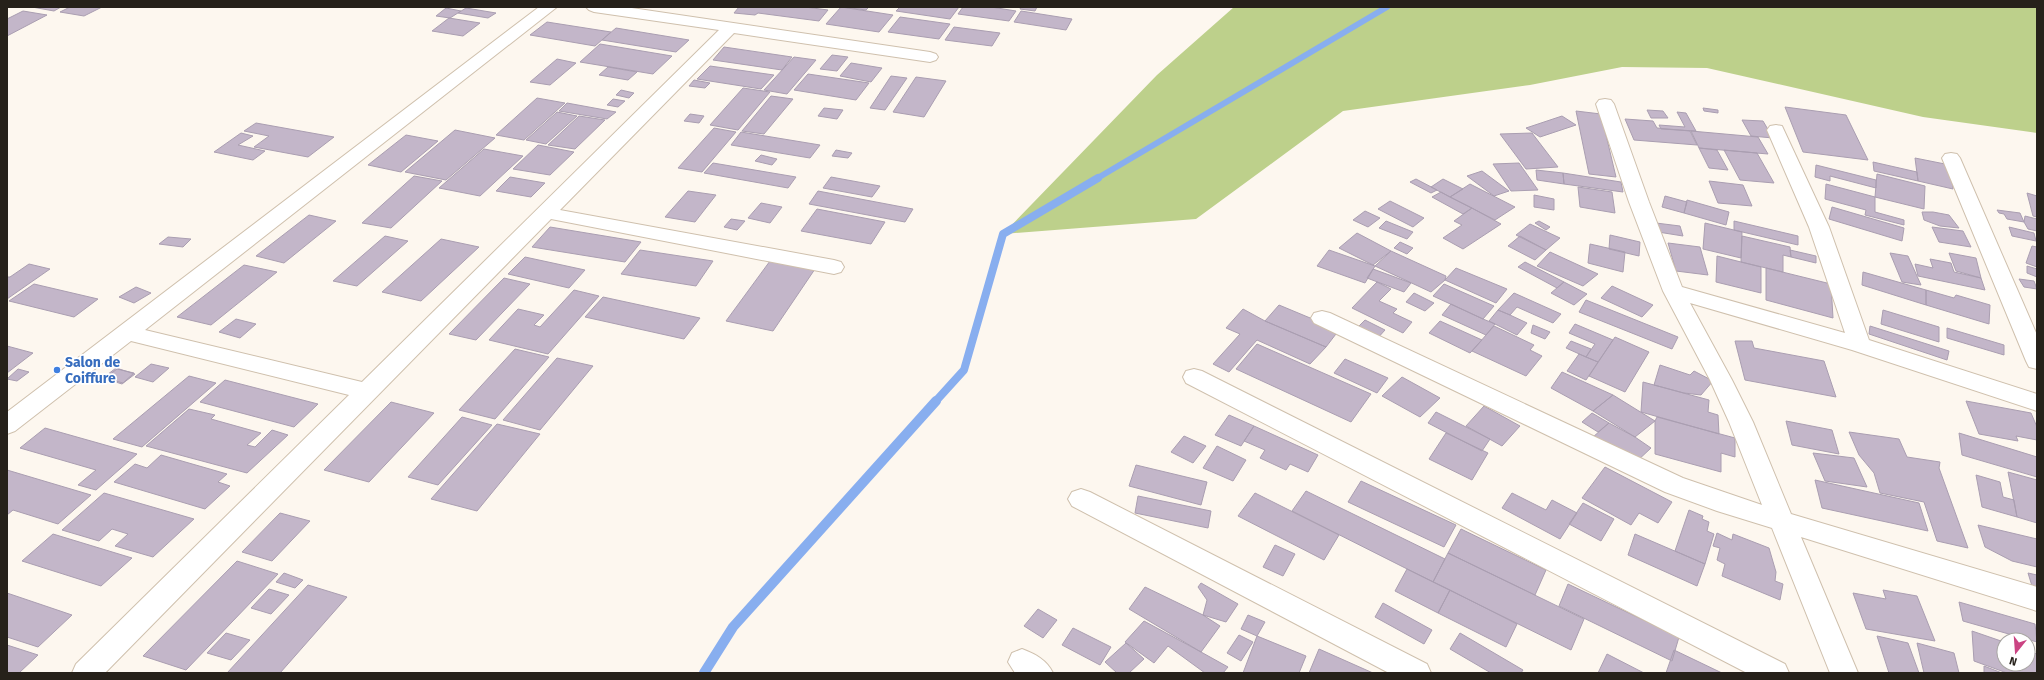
<svg xmlns="http://www.w3.org/2000/svg" width="2044" height="680" viewBox="0 0 2044 680" font-family="'Fira Sans',sans-serif">
	<style>
		.green { fill: #bdd08b }
		.lines { fill: none; stroke-linecap: round; stroke-linejoin: round }
		.stream-far2 { stroke: #88aeef; stroke-width: 6 }
		.stream-far1 { stroke: #88aeef; stroke-width: 8 }
		.stream { stroke: #88aeef; stroke-width: 10 }
		.building { fill: #c3b6c9; stroke: #aa9eb1 }
		.street-casing { stroke: #cfc0ad; stroke-width: 2 }
		.street { fill: #fff; fill-rule: evenodd }
		.shop-dot { fill: #3f7fe0; stroke: #fff; stroke-width: 1.5 }
		.labels { text-anchor: middle; dominant-baseline: central; stroke-width: 3.5; stroke-linejoin: round; paint-order: stroke }
		.shop-label { font-size: 14px; font-weight: bold; fill: #366cbe; stroke: #fff; text-anchor: start }
	</style>
	<rect width="100%" height="100%" fill="#fdf7ef"/>
	<path class="green" d="M1234,7H2037V133L1923,117L1707,68L1622,67L1530,85L1343,111L1196,219L1003,234L1157,75Z"/>
	<g class="lines">
		<path class="stream-far2" d="M1096,179L1387,7"/>
		<path class="stream-far1" d="M935,402L964,370L1003,234L1098,178"/>
		<path class="stream" d="M704,673L733,627L936,401"/>
	</g>
	<path class="building" d="M32,7H61L54,11Z
		M70,7H102L84,16L60,12Z
		M739,7H805L828,10L819,21L758,13L755,15L734,13Z
		M841,7L893,15L879,32L826,24Z
		M843,7H869L866,10Z
		M900,7H959L950,19L896,11Z
		M963,7H991L1016,11L1009,21L958,14Z
		M1021,7H1037L1035,11L1020,9Z
		M446,8L461,11L450,18L436,16Z
		M466,8L496,13L488,18L458,13Z
		M23,11L47,15L7,36V19Z
		M1021,11L1072,19L1066,30L1014,22Z
		M900,17L950,24L939,39L888,32Z
		M449,18L480,23L463,36L432,31Z
		M547,22L611,32L595,46L530,35Z
		M954,27L1000,33L992,46L945,40Z
		M616,28L689,40L676,52L602,40Z
		M600,44L672,56L653,74L580,62Z
		M724,47L792,57L782,70L713,60Z
		M832,55L848,57L837,71L820,69Z
		M794,57L816,60L787,94L764,90Z
		M557,59L576,63L550,85L530,82Z
		M851,63L882,68L871,82L840,76Z
		M710,66L774,75L761,89L697,79Z
		M608,67L637,72L628,80L599,75Z
		M808,74L869,83L856,100L794,90Z
		M891,76L907,78L885,110L870,108Z
		M916,77L946,81L924,117L893,112Z
		M694,80L710,83L705,88L689,86Z
		M743,88L770,92L738,130L710,125Z
		M621,90L634,93L629,98L616,95Z
		M771,96L793,99L764,134L742,131Z
		M537,98L565,103L524,140L496,135Z
		M613,99L625,101L618,107L607,105Z
		M567,103L616,112L607,119L559,111Z
		M1785,107L1846,115L1868,160L1803,152Z
		M824,108L843,110L837,119L818,116Z
		M1703,108L1718,110V113L1704,111Z
		M1647,110L1663,111L1668,118H1651Z
		M1576,111L1601,114L1616,177L1589,174Z
		M557,112L577,116L546,144L526,140Z
		M1677,112L1686,113L1696,131L1661,129L1659,125L1685,127Z
		M690,114L704,116L699,123L684,121Z
		M579,116L605,120L575,149L548,145Z
		M1562,116L1576,125L1540,137L1526,128Z
		M1625,119L1653,121L1657,128L1690,131L1697,145L1634,140Z
		M1742,120L1763,121L1773,138L1751,136Z
		M256,123L334,137L308,157L254,147L269,136L244,131Z
		M714,128L736,132L702,172L678,168Z
		M455,130L495,138L446,180L405,172Z
		M1691,131L1758,137L1768,154L1699,148Z
		M741,132L820,145L810,158L731,145Z
		M241,133L253,136L238,145L265,151L253,160L214,152Z
		M1532,133L1558,167L1526,169L1500,134Z
		M406,135L438,141L401,172L368,165Z
		M538,145L574,152L550,175L513,169Z
		M1699,148L1717,150L1728,170L1709,168Z
		M484,149L523,156L480,196L439,188Z
		M836,150L852,153L848,158L832,156Z
		M1724,150L1757,153L1774,183L1740,180Z
		M761,155L777,159L772,165L755,161Z
		M1915,158L1950,165L1953,189L1918,181Z
		M1873,162L1917,172L1918,181L1874,171Z
		M713,163L796,177L788,188L704,173Z
		M1519,163L1538,190L1511,191L1493,164Z
		M1816,165L1876,180V188L1830,176V181L1815,177Z
		M1536,170L1563,173L1564,184L1537,180Z
		M1482,171L1509,191L1494,196L1467,176Z
		M1563,173L1621,182L1623,192L1564,184Z
		M1877,174L1925,186L1924,209L1875,197Z
		M414,176L442,181L391,228L362,223Z
		M510,177L545,183L531,197L496,191Z
		M831,177L880,186L872,197L823,188Z
		M1416,179L1437,190L1431,193L1410,182Z
		M1443,179L1463,189L1450,197L1431,187Z
		M1709,181L1743,185L1752,206L1718,203Z
		M1470,184L1515,207L1495,220L1450,197Z
		M1826,184L1875,197V212L1904,220V225L1865,215L1866,210L1825,199Z
		M1578,187L1612,192L1615,213L1580,207Z
		M688,191L716,195L695,222L665,217Z
		M818,191L913,209L905,222L809,204Z
		M1441,192L1450,197L1472,208L1463,214L1432,197Z
		M2027,193L2037,196V217L2033,216Z
		M1534,195L1554,199V210L1534,207Z
		M1665,196L1687,202L1684,213L1662,207Z
		M1687,200L1729,212L1726,225L1684,213Z
		M1390,201L1424,218L1413,227L1378,209Z
		M761,203L782,207L770,223L748,218Z
		M1832,207L1904,228L1902,241L1829,219Z
		M1472,208L1501,224L1463,249L1443,238L1462,225L1454,221Z
		M817,209L885,222L871,244L801,231Z
		M1997,210L2020,213L2024,222L2007,219L2004,214L1999,213Z
		M1365,211L1380,218L1368,227L1353,220Z
		M1922,212H1933L1949,215L1959,228L1940,226L1924,220Z
		M309,215L336,221L284,263L256,256Z
		M2025,216L2037,219V231L2028,229L2024,222Z
		M731,219L745,221L737,230L724,227Z
		M1386,221L1413,232L1407,239L1379,228Z
		M1539,221L1550,227L1546,230L1535,223Z
		M1734,221L1798,236V245L1734,230Z
		M1656,223L1680,226L1683,236L1658,232Z
		M1705,223L1742,232L1741,258L1703,249Z
		M1530,224L1560,238L1546,250L1516,235Z
		M550,227L641,242L625,262L532,247Z
		M1932,227L1963,231L1971,247L1939,242Z
		M2009,227L2034,233L2036,241L2012,236Z
		M1357,233L1391,251L1373,265L1339,248Z
		M1610,235L1640,242L1639,256L1609,249Z
		M385,236L408,241L357,286L333,281Z
		M1520,236L1546,250L1535,260L1508,246Z
		M1742,236L1790,247L1791,257L1783,255V272L1741,262Z
		M168,237L191,239L183,247L159,244Z
		M441,239L479,247L421,301L382,292Z
		M1400,242L1413,248L1407,254L1394,248Z
		M1668,243L1700,247L1708,275L1676,271Z
		M1590,244L1625,252L1623,272L1588,263Z
		M2032,246L2037,247V267L2026,263Z
		M640,250L713,261L696,286L621,274Z
		M1329,250L1375,266L1365,283L1317,266Z
		M1790,250L1816,256V263L1791,257Z
		M1391,251L1446,276L1445,280L1431,292L1375,266Z
		M1550,252L1598,274L1583,286L1537,266Z
		M1890,253L1908,256L1921,285L1902,282Z
		M1949,253L1976,258L1981,278L1956,271Z
		M1717,256L1761,267V293L1716,282Z
		M525,257L585,270L569,288L508,274Z
		M1930,259L1951,263L1954,272L1981,278L1985,290L1918,276L1915,264L1933,268Z
		M770,261L815,269L773,331L726,321Z
		M1525,262L1564,282L1557,288L1518,267Z
		M29,264L50,269L7,299V277H10Z
		M244,265L277,272L211,325L177,317Z
		M2027,266L2037,269V277L2027,273Z
		M1456,268L1507,289L1496,303L1445,280Z
		M1766,268L1831,284L1833,318L1766,300Z
		M1373,269L1411,283L1404,292L1367,278Z
		M1863,272L1926,290V305L1862,285Z
		M504,278L530,284L476,340L449,334Z
		M2019,279L2034,281L2037,289L2024,287Z
		M1377,282L1391,289L1379,301L1397,309L1393,313L1412,322L1403,333L1352,308Z
		M1564,282L1587,294L1574,305L1551,293Z
		M34,284L98,299L74,317L9,301Z
		M1444,284L1494,306L1483,319L1433,296Z
		M1612,286L1653,305L1642,317L1601,298Z
		M136,287L151,293L134,303L119,297Z
		M574,290L599,296L548,354L489,340L518,309L544,315L534,325L540,327Z
		M1926,290L1954,298L1956,295L1990,305L1989,324L1926,305Z
		M1414,293L1434,303L1425,311L1406,302Z
		M1514,293L1561,314L1553,323L1517,307L1510,315L1498,310Z
		M603,297L700,318L684,339L585,317Z
		M1586,300L1678,337L1672,349L1579,312Z
		M1451,304L1483,319L1495,324L1486,335L1442,315Z
		M1279,305L1339,330L1326,347L1265,321Z
		M1243,309L1265,321L1326,347L1310,364L1257,340L1229,372L1213,364L1240,334L1226,328Z
		M1498,310L1510,315L1527,323L1517,335L1489,321Z
		M1883,310L1939,327V342L1881,324Z
		M236,319L256,324L240,338L219,332Z
		M1365,320L1385,330L1376,340L1356,329Z
		M1440,321L1482,340L1470,353L1429,333Z
		M1575,324L1613,340L1598,362L1586,357L1595,344L1569,333Z
		M1533,325L1550,332L1545,339L1531,333Z
		M1494,326L1534,345L1530,350L1542,356L1526,376L1472,351Z
		M1870,326L1949,351L1947,360L1869,334Z
		M1947,328L2004,345V355L1947,338Z
		M1615,337L1649,352L1625,392L1589,376Z
		M1571,341L1591,349L1586,357L1566,348Z
		M1735,341H1752L1754,348L1824,361L1836,397L1745,380Z
		M1257,344L1371,394L1351,422L1236,369Z
		M7,346L33,353L7,373Z
		M515,349L549,357L495,419L459,410Z
		M1579,354L1598,362L1586,380L1567,371Z
		M557,358L593,366L540,430L503,420Z
		M1345,359L1388,378L1377,393L1334,373Z
		M151,364L169,368L153,382L135,377Z
		M1660,365L1690,375L1694,371L1713,381L1701,395L1684,393L1654,385Z
		M116,368L135,374L122,384L103,378Z
		M18,369L29,372L17,381L7,379Z
		M117,369L134,373L123,383L105,378Z
		M1562,372L1613,395L1593,411L1551,388Z
		M189,376L216,383L142,447L113,439Z
		M1402,377L1440,398L1420,417L1382,396Z
		M225,380L318,404L294,427L200,402Z
		M1643,382L1709,400L1708,412L1718,415L1719,434L1641,412Z
		M1613,395L1655,421L1635,437L1593,411Z
		M1966,401L2031,413L2037,427V440L2016,436L2018,441L1979,434Z
		M391,402L434,413L369,482L324,470Z
		M1484,406L1520,426L1502,446L1466,426Z
		M189,409L215,415L211,419L261,433L247,445L255,447L272,430L288,435L247,473L146,446Z
		M1436,412L1490,439L1482,451L1428,423Z
		M1592,413L1609,423L1598,432L1582,422Z
		M1229,415L1254,426L1241,446L1215,435Z
		M462,417L492,425L438,485L408,477Z
		M1657,417L1735,438V457L1721,453V472L1655,454V421Z
		M1786,421L1832,430L1839,454L1792,445Z
		M1609,423L1635,437L1651,448L1635,463L1593,437Z
		M497,424L540,434L477,511L431,499Z
		M1254,426L1318,455L1308,472L1290,464L1286,470L1260,458L1265,450L1244,441Z
		M45,428L137,454L96,490L78,485L96,470L20,448Z
		M1849,432L1899,439L1907,457L1940,462L1939,468L1968,548L1937,541L1924,502L1880,493L1874,473L1859,455Z
		M1446,433L1488,453L1472,480L1429,459Z
		M1959,433L2037,457V477L1962,455Z
		M1184,436L1206,446L1193,463L1171,452Z
		M1217,446L1246,460L1233,481L1203,468Z
		M1813,453L1854,458L1867,487L1825,481Z
		M161,455L227,474L218,482L230,486L205,509L114,482L135,464L147,468Z
		M1136,465L1207,482L1201,505L1129,486Z
		M1605,467L1672,502L1658,523L1639,513L1631,525L1582,498Z
		M7,470L91,495L58,524L13,510L7,515Z
		M2008,472L2037,480V523L2017,517Z
		M1976,475L2000,482L2003,497L2014,500L2017,517L1982,507Z
		M1815,480L1919,503L1928,531L1822,508Z
		M1361,481L1456,525L1444,547L1348,502Z
		M1306,491L1445,559L1433,582L1292,511Z
		M104,493L194,519L153,557L115,546L128,534L112,529L99,541L62,530Z
		M1255,493L1339,535L1324,560L1238,516Z
		M1512,493L1546,510L1552,500L1577,513L1560,539L1502,508Z
		M1138,496L1211,511L1208,528L1135,513Z
		M1583,503L1614,519L1601,541L1569,524Z
		M1689,510L1703,516L1702,519L1709,522L1707,531L1714,534L1705,564L1675,551Z
		M280,513L310,521L272,561L242,552Z
		M1978,525L2037,539V567L2012,561L1985,547Z
		M1461,529L1546,570L1535,595L1448,553Z
		M1717,533L1732,540L1733,534L1769,548L1776,572L1775,581L1783,584L1780,600L1722,576L1725,564L1717,560L1720,548L1713,546Z
		M53,534L132,558L101,586L22,561Z
		M1635,534L1705,564L1697,586L1628,555Z
		M1275,545L1295,554L1283,576L1263,567Z
		M1448,553L1584,619L1571,650L1433,582Z
		M237,561L278,574L186,670L143,656Z
		M1407,569L1450,590L1438,613L1395,591Z
		M284,573L303,580L295,588L276,582Z
		M2028,573L2037,575V587L2032,586Z
		M1201,583L1238,604L1226,622L1203,615L1207,600L1198,587Z
		M1568,584L1679,637L1672,661L1559,606Z
		M308,585L347,597L280,673H227Z
		M1145,587L1203,615L1220,626L1201,652L1129,609Z
		M269,589L289,595L271,614L251,608Z
		M1450,590L1517,624L1506,647L1438,613Z
		M1883,590L1917,596L1935,641L1866,629L1853,593L1886,599Z
		M7,593L72,615L38,647L7,637Z
		M1959,602L2035,624L2037,642L1963,621Z
		M1383,603L1432,630L1424,644L1375,617Z
		M1038,609L1057,620L1043,638L1024,626Z
		M1248,615L1265,622L1257,636L1241,629Z
		M1144,621L1201,652L1228,667L1223,673H1205L1168,646L1154,663L1125,642Z
		M1073,628L1111,647L1100,665L1062,645Z
		M1972,631L2004,642V664H2028V651L2037,654V673H2007L1974,661Z
		M226,633L250,640L231,660L207,653Z
		M1460,633L1523,670L1521,673H1491L1450,649Z
		M1239,635L1253,642L1241,661L1227,653Z
		M1257,636L1306,656L1299,673H1243Z
		M1877,636L1908,643L1919,673H1889Z
		M1126,643L1144,659L1129,673H1117L1105,662Z
		M1917,643L1954,653L1959,673H1924Z
		M7,645L38,655L19,673H7Z
		M1319,649L1373,673H1309Z
		M1674,650L1722,673H1666Z
		M1607,654L1644,673H1598Z
		M1984,666L2002,673H1984Z"/>
	<g class="lines">
		<defs>
			<path id="street" d="M539,7H557L145,330L362,382L719,30L594,12L589,10L586,7H625L930,52L936,54L938,57L936,60L930,62L734,33L560,210L834,260L841,262L844,267L841,272L834,274L551,219L105,673H72L76,664L349,395L131,341L15,431L7,434V412Z
				M1605,99L1611,100L1614,104L1649,202L1682,287L1845,333L1809,227L1767,130L1770,126L1776,125L1782,126L1829,227L1869,340L2037,394V411L1852,350L1690,303L1732,380L1753,422L1791,514L2037,587V611L1801,537L1858,673H1830L1772,528L1717,511L1665,492L1314,323L1311,318L1314,313L1322,311L1330,313L1683,478L1762,505L1729,422L1710,380L1663,291L1629,202L1596,104L1599,100Z
				M1951,153L1957,154L1960,158L2037,335V369L2029,367L2026,361L1942,158L1945,154Z
				M1194,369L1202,371L1785,664L1789,673H1747L1186,383L1183,377L1186,371Z
				M1081,489L1090,492L1427,664L1431,673H1389L1072,506L1068,499L1072,492Z
				M1022,649C1035,654 1047,660 1053,673H1015L1008,662L1012,653Z"/>
		</defs>
		<use href="#street" class="street-casing"/>
		<use href="#street" class="street"/>
	</g>
	<circle class="shop-dot" cx="57" cy="370" r="4"/>
	<g class="labels">
		<g class="shop-label">
			<text x="65" y="362">Salon de<tspan x="65" dy="16">Coiffure</tspan></text>
		</g>
	</g>
	<rect width="2044" height="680" fill="none" stroke="#26211a" stroke-width="16"/>
	<g transform="translate(2016 652) rotate(197)"><circle r="19" fill="#ffffff" stroke="#a8a6a3"/>
	<path d="M0-3L7 15L0 10L-7 15Z" fill="#cb4483"/>
	<text y="-6" font-size="11" font-weight="bold" text-anchor="middle" fill="#26211a">N</text>
	</g>
</svg>
